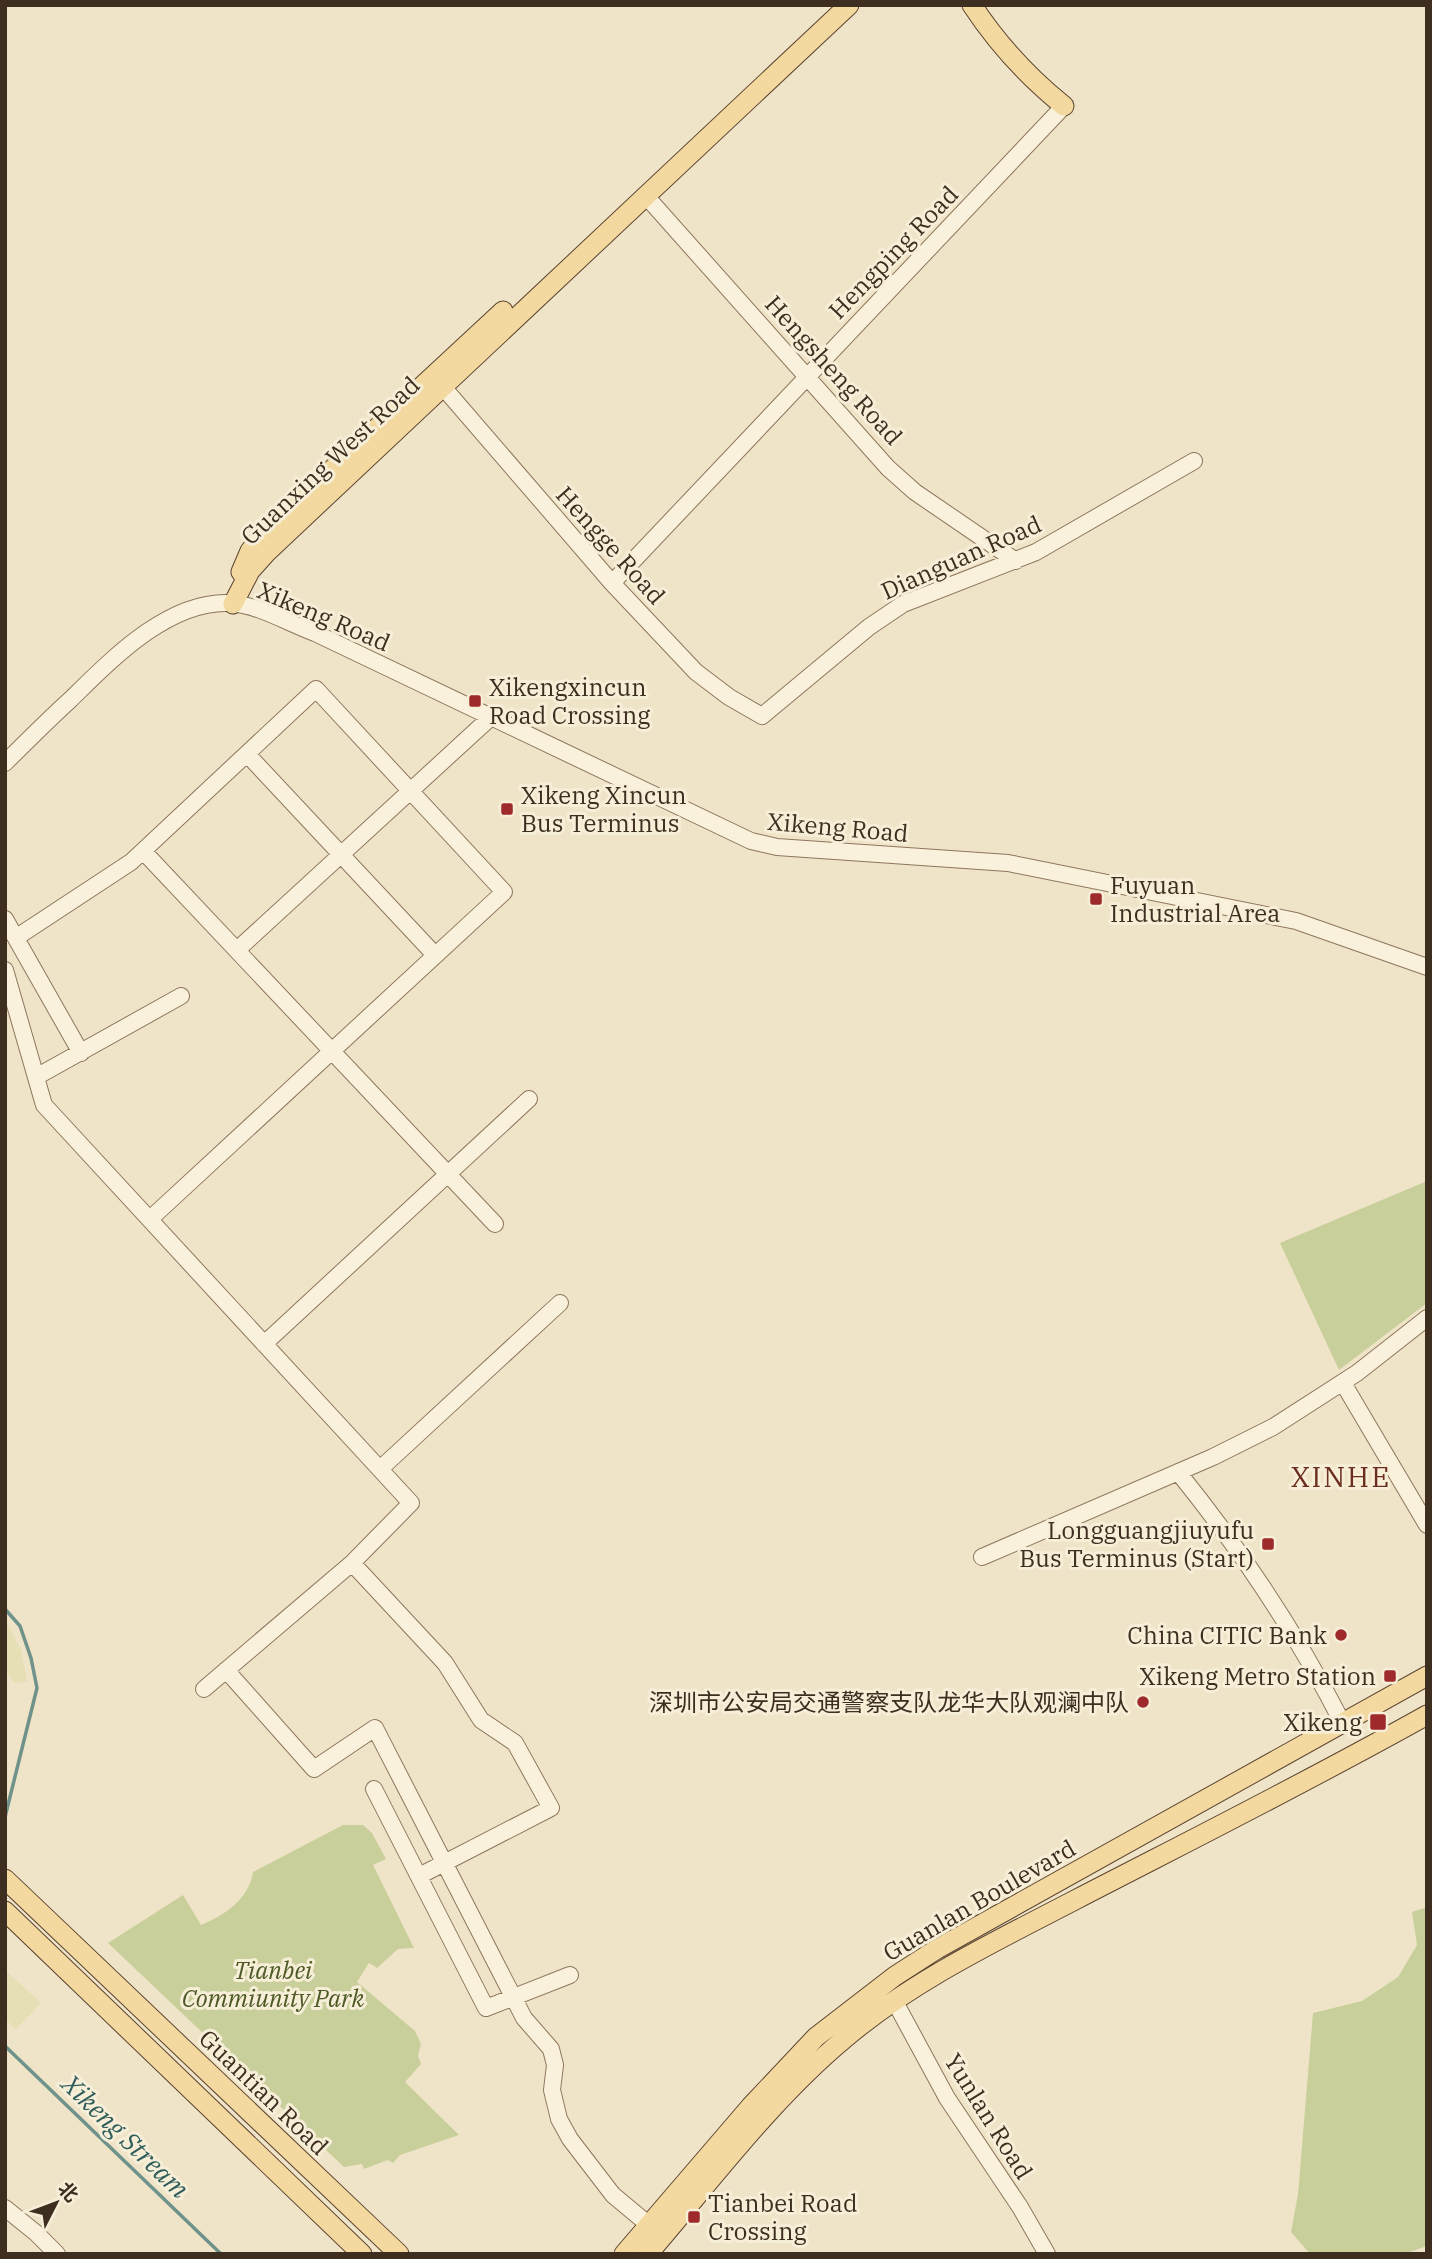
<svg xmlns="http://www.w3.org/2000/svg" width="1432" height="2259" viewBox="0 0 1432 2259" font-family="'IBM Plex Serif','Noto Sans SC',serif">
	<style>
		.farmland { fill: #e6deb5 }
		.green { fill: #c9cf9b }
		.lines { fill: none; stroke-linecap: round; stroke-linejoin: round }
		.stream { stroke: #6f938a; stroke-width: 3.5 }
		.minor-casing { stroke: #8d765c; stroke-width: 18 }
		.major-casing { stroke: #5b4430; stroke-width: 21 }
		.minor { stroke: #faf1dc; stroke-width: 16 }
		.major { stroke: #f3d9a0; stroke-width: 19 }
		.poi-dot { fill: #9e2a2b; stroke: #f7eed8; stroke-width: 2.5 }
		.labels { text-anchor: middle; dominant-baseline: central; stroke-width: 6; stroke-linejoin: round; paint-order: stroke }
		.street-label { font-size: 24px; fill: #3d2e20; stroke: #f7eed8 }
		.poi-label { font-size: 24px; fill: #3d2e20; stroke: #f7eed8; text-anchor: end }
		.park-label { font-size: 24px; font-style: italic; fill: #4d5a26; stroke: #f7eed8 }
		.water-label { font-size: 26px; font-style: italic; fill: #2f5d5a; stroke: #f7eed8 }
		.quarter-label { font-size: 28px; letter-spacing: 2px; fill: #6b2e1e; stroke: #f7eed8 }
	</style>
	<rect width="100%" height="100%" fill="#f0e4c8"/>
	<path class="farmland" d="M5,1619L21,1650L27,1682L14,1683L5,1668Z
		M5,1970L41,2003L16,2029L5,2019Z"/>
	<path class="green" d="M1427,1181V1303L1339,1370L1280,1243Z
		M343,1825H363L372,1833L386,1859L373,1865L414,1948L398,1949L377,1968L369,1963L357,1982L415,2031L421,2044L418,2056L421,2064L405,2082L459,2135L400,2155L393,2163L388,2160L364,2169L362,2164L344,2167L108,1943L183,1895L201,1925C225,1915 249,1899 253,1872Z
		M1427,1907V2246L1404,2254H1310L1291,2232L1298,2194L1313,2013L1362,2001L1398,1977L1417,1945L1412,1912Z"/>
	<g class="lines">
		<path class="stream" d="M5,1609L20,1626L31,1658L37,1688L5,1817
			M5,2046L221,2254"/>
		<defs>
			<path id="minor" d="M645,195L888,468L915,492L1016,561
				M443,387L612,583L696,672L729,697L762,716L869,627L903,604L1036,552L1194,461
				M612,583L1064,106
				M247,754L435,955
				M5,763C27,741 48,720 70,700C111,660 168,600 230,603C259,605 288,623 315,633L751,841L777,847L1008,863L1296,921L1427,967
				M143,851L495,1224
				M5,919L81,1053
				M17,937L131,862L316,689L504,892L150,1219
				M237,950L491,717
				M5,970L44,1105L411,1503L352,1563L204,1689
				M36,1077L181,996
				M264,1344L529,1099
				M1343,1383L1427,1525
				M380,1469L560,1303
				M1178,1472C1241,1550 1297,1634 1343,1724
				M982,1557L1213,1457L1273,1427L1357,1373L1427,1318
				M352,1563L445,1663L481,1720L515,1743L551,1808L419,1876
				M226,1670L314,1769L375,1728L524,2018L551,2049L555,2065L552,2090L559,2119L570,2139L613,2195L649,2225
				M374,1789L486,2008L570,1975
				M895,2002L947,2098L1020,2207L1047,2254
				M5,2208L36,2233L57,2254"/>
			<path id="major" d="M972,5C997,43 1028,77 1064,106
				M241,572L250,551L266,531L503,311
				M233,604L250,571L267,552L849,5
				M5,1879L399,2254
				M5,1911L362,2254
				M624,2254L751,2106L816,2037L895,1976L937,1949L1427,1676
				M648,2254C711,2181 770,2101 844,2039C912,1981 996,1941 1075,1900C1193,1839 1311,1780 1427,1715"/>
		</defs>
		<use href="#minor" class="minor-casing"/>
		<use href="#major" class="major-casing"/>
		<use href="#minor" class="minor"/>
		<use href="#major" class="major"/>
	</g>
	<g class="poi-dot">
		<rect x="468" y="694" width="14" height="14" rx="3.5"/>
		<rect x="500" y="802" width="14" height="14" rx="3.5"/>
		<rect x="1089" y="892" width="14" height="14" rx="3.5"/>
		<rect x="1261" y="1537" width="14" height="14" rx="3.5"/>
		<circle cx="1341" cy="1635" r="7"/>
		<rect x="1383" y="1669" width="14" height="14" rx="3.5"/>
		<circle cx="1143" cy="1702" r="7"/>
		<rect x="1369" y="1713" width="18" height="18" rx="3.5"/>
		<rect x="687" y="2210" width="14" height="14" rx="3.5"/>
	</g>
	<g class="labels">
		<g class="street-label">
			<text transform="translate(893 252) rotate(-46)">Hengping Road</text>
			<text transform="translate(834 370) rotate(48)">Hengsheng Road</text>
			<text transform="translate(330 460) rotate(-43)">Guanxing West Road</text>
			<text transform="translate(611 545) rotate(48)">Hengge Road</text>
			<text transform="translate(961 557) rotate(-24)">Dianguan Road</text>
			<text transform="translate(324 616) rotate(23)">Xikeng Road</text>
			<text transform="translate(838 827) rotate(5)">Xikeng Road</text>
			<text transform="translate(979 1900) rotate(-30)">Guanlan Boulevard</text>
			<text transform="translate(264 2092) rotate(44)">Guantian Road</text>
			<text transform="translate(989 2116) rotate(58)">Yunlan Road</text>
		</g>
		<g class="poi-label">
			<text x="489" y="687" text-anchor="start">Xikengxincun<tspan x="489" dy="28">Road Crossing</tspan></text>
			<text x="521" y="795" text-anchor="start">Xikeng Xincun<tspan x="521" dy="28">Bus Terminus</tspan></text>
			<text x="1110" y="885" text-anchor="start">Fuyuan<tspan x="1110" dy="28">Industrial Area</tspan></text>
			<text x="1254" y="1530">Longguangjiuyufu<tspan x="1254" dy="28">Bus Terminus (Start)</tspan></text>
			<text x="1327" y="1635">China CITIC Bank</text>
			<text x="1376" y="1676">Xikeng Metro Station</text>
			<text x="1129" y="1702">深圳市公安局交通警察支队龙华大队观澜中队</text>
			<text x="1362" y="1722">Xikeng</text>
			<text x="708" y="2203" text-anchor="start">Tianbei Road<tspan x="708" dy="28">Crossing</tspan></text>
		</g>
		<g class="park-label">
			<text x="273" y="1970">Tianbei<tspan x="273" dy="28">Commiunity Park</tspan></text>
		</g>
		<g class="water-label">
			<text transform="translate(126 2136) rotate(44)">Xikeng Stream</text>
		</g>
		<g class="quarter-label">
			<text x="1341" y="1476">XINHE</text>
		</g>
	</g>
	<rect width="1432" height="2259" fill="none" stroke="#3d2e20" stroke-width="14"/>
	<g transform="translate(56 2203) rotate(48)" stroke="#f7eed8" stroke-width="5" paint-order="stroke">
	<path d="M0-5L12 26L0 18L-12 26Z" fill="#3d2e20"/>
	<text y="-10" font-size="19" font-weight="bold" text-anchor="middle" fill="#3d2e20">北</text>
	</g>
</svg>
